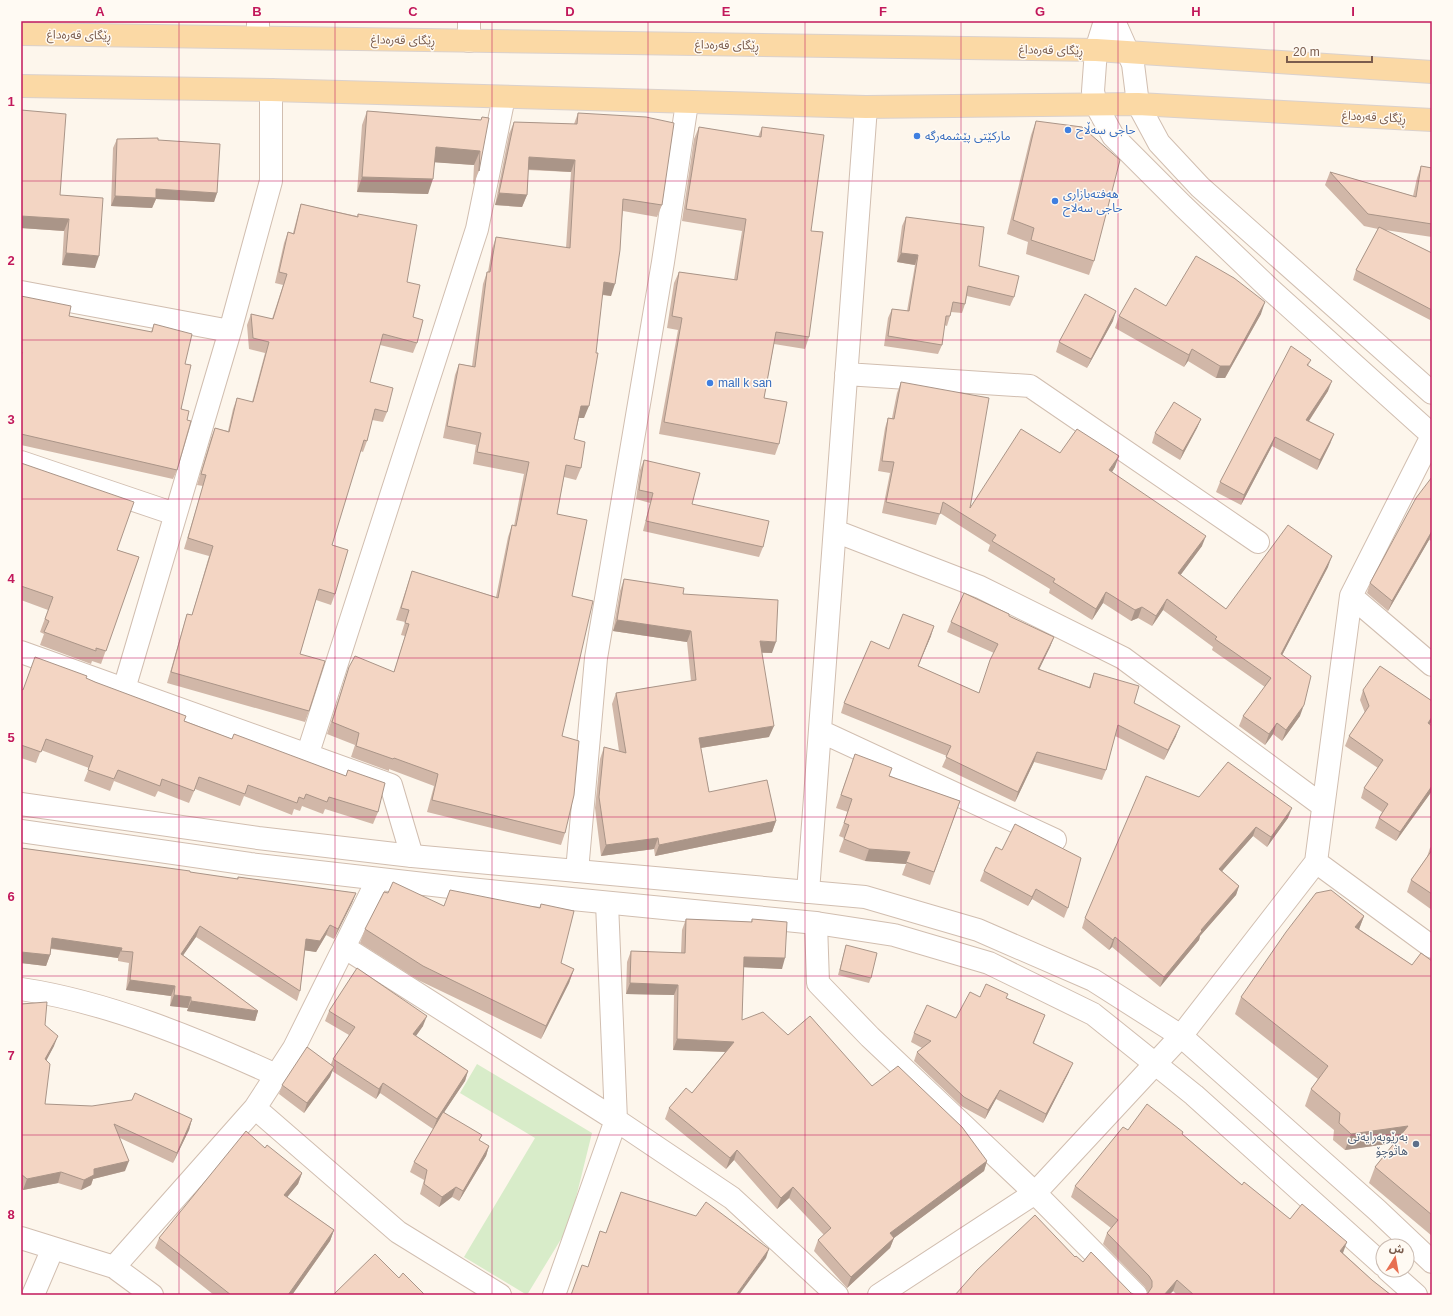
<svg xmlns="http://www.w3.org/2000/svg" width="1453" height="1316" viewBox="0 0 1453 1316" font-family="Helvetica,'Noto Sans Arabic',sans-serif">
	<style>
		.green { fill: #d8ecc9 }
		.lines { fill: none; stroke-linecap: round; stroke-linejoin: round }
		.minor-casing { stroke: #d1beb0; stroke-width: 24 }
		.tertiary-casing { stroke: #d1beb0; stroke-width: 24 }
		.primary-casing { stroke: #dad1cd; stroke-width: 24 }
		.minor { stroke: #fff; stroke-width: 22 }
		.tertiary { stroke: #fff; stroke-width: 22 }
		.primary { stroke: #fbd9a5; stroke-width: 22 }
		.wall { fill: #d1b7a8 }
		.shaded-wall { fill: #aa9588 }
		.building { fill: #f3d5c3; stroke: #aa9588 }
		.grid { fill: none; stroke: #c2185b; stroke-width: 1; stroke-opacity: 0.55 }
		.shop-dot { fill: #3f7fe0; stroke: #fffaf3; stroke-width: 1.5 }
		.service-dot { fill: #5c6f8a; stroke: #fffaf3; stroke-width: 1.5 }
		.labels { text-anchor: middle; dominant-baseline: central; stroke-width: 3; stroke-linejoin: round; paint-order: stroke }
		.street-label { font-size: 12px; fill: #7a5c4d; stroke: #fffaf3 }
		.shop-label { font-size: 12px; fill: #366cbe; stroke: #fffaf3; text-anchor: start }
		.service-label { font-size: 12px; fill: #4e5e75; stroke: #fffaf3; text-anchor: end }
		.neatline { fill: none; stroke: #c2185b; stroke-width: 1.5 }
		.grid-label { font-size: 13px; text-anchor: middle; font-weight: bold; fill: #c2185b }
	</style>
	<rect width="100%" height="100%" fill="#fdf6ec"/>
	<path class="green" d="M477,1064L592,1133L569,1226L527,1295L464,1257L535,1138L460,1093Z"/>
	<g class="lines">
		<defs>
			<path id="minor" d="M1105,21L1096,50L1093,91L1096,105L1113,136L1183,206L1272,291L1432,435
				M1114,21L1133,64L1138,104L1159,143L1200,187L1432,393
				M258,37V21
				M469,41V21
				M21,292L230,331
				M846,374L1030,386L1258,542
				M21,462L175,514
				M835,531L980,587L1123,658L1323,806
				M1351,596L1432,665
				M21,652L391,785L412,856
				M124,689L230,331L271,181V90
				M820,731L1055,840
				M307,756L477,229L504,97
				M1316,862L1432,947
				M577,871L596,658L663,262L687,103
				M808,892L866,107
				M816,923L818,983L870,1037L1035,1193L1136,1295
				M344,947L616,1120L732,1198L837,1295
				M21,989C108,1002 197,1039 276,1075
				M255,1108L398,1232L500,1295
				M21,1238L114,1267L152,1295
				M114,1267L255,1108L294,1048L378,879
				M33,1295L53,1248
				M554,1295L616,1120L607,903
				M879,1295L1035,1193L1181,1036L1316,862L1351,596L1432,436"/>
			<path id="tertiary" d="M21,804L258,838L412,856L865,897L978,930L1093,980L1181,1036L1377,1210L1432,1262
				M21,831L250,864L459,888L816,923L894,935L989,963L1093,1014L1194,1095L1383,1265
				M1388,1270L1416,1295"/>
			<path id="primary" d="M21,34L1096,50L1432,72
				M21,86L271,90L866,107L1138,104L1432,120"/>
		</defs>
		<use href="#minor" class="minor-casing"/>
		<use href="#tertiary" class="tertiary-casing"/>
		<use href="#primary" class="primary-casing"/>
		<use href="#minor" class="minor"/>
		<use href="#tertiary" class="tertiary"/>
		<use href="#primary" class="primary"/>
	</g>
	<path class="wall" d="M21,110L60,195L95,268L62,265L64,231L21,228Z
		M367,111L481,120L482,117L479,171L473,185L474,165L435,162L428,194L357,192L362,125Z
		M578,113L662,205L657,217L623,211L611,296L602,295L584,418H579L574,439L581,468L576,480L564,477L557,514L572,596L562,736L565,833L561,845L427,812L434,786L389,769V771L351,757L355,745L327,734L349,667L394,672L405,636L401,635L405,622L396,620L412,571L496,597L508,537L512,525L514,526L524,474L473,464L476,445L443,438L455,375L459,364L472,366L483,284L487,272H488L492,249L496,237L566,248L571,172L528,170L527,195L522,207L495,205L509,134L514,122L574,124Z
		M1036,121L1094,261L1089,275L1026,254L1028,242L1007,234L1031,135Z
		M699,127L758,137L762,127L811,231L809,337L805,349L774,344L764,398L779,444L775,455L659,434L678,330L667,328L674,283L679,272L734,280L742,231L682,221L694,139Z
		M117,139L158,140L217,193L214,202L156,199L152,208L111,206L113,148Z
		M1421,166L1432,168V237L1385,230L1432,253V321L1353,280L1356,270L1378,229L1364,226L1325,185L1330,172L1413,196L1417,178Z
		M301,204L357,216L358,214L407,282L413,317L417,343L413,353L380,345L370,382L387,412L383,422L372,420L367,441L363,452L360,451L332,545L335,594L331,605L316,600L300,654L309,711L305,722L167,683L184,624L187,614L192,615L209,556L184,549L203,486L197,485L211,438L215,428L228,431L233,409L237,398L252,402L265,353L249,349L247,325L251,314L272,319L283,285L275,283L284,243L288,232L293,233L298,214Z
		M906,217L979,266L1014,297L1010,306L967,296L965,304L962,313L951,312L950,316L947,326L944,325L942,345L938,354L884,346L888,318L892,309L907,311L915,265L897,262L902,226Z
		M21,296L69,316L151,332L154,324L185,364L177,470L173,479L21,445Z
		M1166,306L1261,314L1225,378H1216L1188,361L1184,367L1115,328L1119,316Z
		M1113,321L1087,368L1056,352L1059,342Z
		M1311,360L1308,366L1328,391L1309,421L1334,434L1330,444L1317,470L1272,446L1241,505L1216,492L1220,482Z
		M901,382L970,508L1060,453L1115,467L1112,472L1202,546L1180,575L1226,609L1328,567L1282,655L1300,716L1282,741L1273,734L1265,745L1239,726L1243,716L1265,687L1212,650L1213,647L1163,610L1152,626L1138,618L1131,621L1103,603L1092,620L1049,593L1050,589L988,551L990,545L940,513L936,525L882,513L890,473L878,471L885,428L888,418H892L897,393Z
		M1201,419L1197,428L1180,460L1152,443L1155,433Z
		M644,460L692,504L763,547L759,557L643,531L650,503L636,499L640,470Z
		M21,463L117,550L139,557L101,664L92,661L91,664L40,645L44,634L40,632L48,610L21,600Z
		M1432,477V541L1429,540L1388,611L1367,593L1370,583Z
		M624,579L683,594L772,653H762L769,737L701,748L709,792L776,821L772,832L655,856L654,849L601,856L595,808L600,759L604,747L619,751L612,704L616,693L691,681L687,642L613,631L620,591Z
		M1009,616L1054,637L1050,647L1039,669L1089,687L1094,673L1176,736L1164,760L1115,736L1106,770L1102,780L1034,762L1015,802L942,767L947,756L841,713L844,703L889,649L931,636L918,666L979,693L994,653L947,632L951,622Z
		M86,678L185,721L232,739L346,776L348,770L378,812L373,824L325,809L323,814L302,806L300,811L294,809L292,815L244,796L240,806L195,789L189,803L158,791L155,797L114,781L110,791L84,781L89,768L41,750L36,763L21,758V689L23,690Z
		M1363,690L1432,726V791L1396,841L1375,828L1379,818L1382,812L1361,798L1364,788L1378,768L1345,746L1349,736L1365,713L1360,700Z
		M855,754L889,776L960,801L930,885L902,875L906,864L865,861L839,852L844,838L839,836L848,812L836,808Z
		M1199,797L1288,818L1267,847L1253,836L1222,871L1239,886L1236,895L1200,936L1199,940L1160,987L1112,947L1109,950L1082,928L1085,918Z
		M1432,846V910L1407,892L1411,880L1427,857L1430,848Z
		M996,847L1068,908L1064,918L1032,899L1028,906L980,881L984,871Z
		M21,848L237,879L238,877L356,893L352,903L334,939L326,935L316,952L305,950L300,991L297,1001L196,937L183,955L258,1011L255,1021L187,1011L188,1008L170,1006L171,996L126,990L129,963L118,961V958L51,949L50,955L46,966L21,963Z
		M541,904L561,963L574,969L569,983L541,1039L418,980L360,943L365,929L444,906L540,908Z
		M1364,916L1359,929L1412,965L1432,961V1236L1369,1183L1375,1167L1394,1143L1345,1150L1333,1140L1334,1130L1305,1106L1311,1089L1318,1079L1235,1014L1241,997Z
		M686,919L751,922L752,919L782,969L743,967L742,1020L788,1035L872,1086L987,1161L984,1171L894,1238L890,1248L847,1288L814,1251L818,1240L824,1235L789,1198L777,1209L734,1160L726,1169L665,1119L669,1108L692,1093L725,1052L673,1050L674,995L626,994L627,962L631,951L681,953L682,930Z
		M846,945L871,978L869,983L838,975Z
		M980,997L1007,998L1045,1015L1034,1043L1069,1072L1043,1123L996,1099L985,1119L961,1106L914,1061L917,1052L922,1048L911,1042L914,1033L956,1018Z
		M21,1004L45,1025L54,1046L46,1060L45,1104L192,1119L189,1130L173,1163L120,1138L125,1171L93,1179L91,1185L81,1190L58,1183L23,1190L21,1188Z
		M329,1011L423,1026L416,1036L468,1071L465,1081L444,1112L480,1141L489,1146L486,1156L459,1201L452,1197L439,1207L420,1194L424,1180L410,1172L414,1162L437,1123L433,1129L380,1093L376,1099L332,1071L330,1077L304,1113L279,1094L282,1085L331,1064L333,1059L349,1035L325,1021Z
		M1128,1130L1183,1132L1182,1134L1242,1185L1290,1219L1343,1253L1372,1280L1391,1295H1177L1173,1291L1169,1295H1145L1148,1293L1145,1287L1103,1244L1107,1233L1111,1228L1071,1197L1075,1186Z
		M265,1148L302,1173L298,1184L287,1197L334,1230L330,1241L292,1295H214L155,1248L159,1238Z"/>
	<path class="shaded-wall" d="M436,147L480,151L474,165L430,162Z
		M529,157L575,160L571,172L524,169Z
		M362,177L433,179L428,194L357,192Z
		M156,189L217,193L214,202L156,199L152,208L111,206L115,196Z
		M499,193L527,195L522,207L495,205Z
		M21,216L69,219L64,231L21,228Z
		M66,253L99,256L95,268L62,265Z
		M901,253L918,255L915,265L897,262Z
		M604,282L615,284L611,296L599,294Z
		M1265,302L1261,314L1225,378H1216L1220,366Z
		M1116,311L1113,321L1087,368L1091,359Z
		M1192,349L1188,361L1184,367L1189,355Z
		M1332,381L1328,391L1303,430L1306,420Z
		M581,406H589L584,418H577Z
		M1201,419L1197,428L1180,460L1183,451Z
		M1334,434L1330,444L1317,470L1320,460Z
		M1275,437L1272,446L1241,505L1244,495Z
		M1119,456L1115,467L1106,481L1109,470Z
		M1432,531L1429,540L1388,611L1392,601Z
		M1206,536L1202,546L1174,584L1178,573Z
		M1332,556L1328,567L1277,665L1281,654Z
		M1106,592L1103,603L1092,620L1096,609Z
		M1167,599L1163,610L1152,626L1156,616Z
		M1142,607L1138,618L1131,621L1135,610Z
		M617,620L691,631L687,642L613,631Z
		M934,626L931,636L914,676Z
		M1054,637L1050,647L1035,678L1038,669Z
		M760,641L776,642L772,653L755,652Z
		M1304,705L1300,716L1282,741L1286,730Z
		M1432,717V721L1424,733L1428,723Z
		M1277,723L1273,734L1265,745L1269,734Z
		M774,726L769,737L694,749L699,738Z
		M1180,726L1176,736L1164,760L1168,750Z
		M1037,752L1034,762L1015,802L1018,792Z
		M1432,786V791L1396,841L1400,832Z
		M1292,808L1288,818L1267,847L1271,837Z
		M776,821L772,832L655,856L659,845Z
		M1256,827L1253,836L1216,878L1219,869Z
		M658,838L654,849L601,856L606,845Z
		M869,849L910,852L906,864L865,861Z
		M1239,886L1236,895L1200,936L1199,940L1160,987L1164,977L1201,930Z
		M1036,889L1032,899L1028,906L1032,897Z
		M356,893L352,903L334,939L338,929Z
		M1364,916L1358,932L1355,927Z
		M330,925L326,935L316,952L302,950L306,939Z
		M200,926L196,937L177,964L181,954Z
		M1115,937L1112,947L1109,950L1113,940Z
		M52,938L122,948L118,958L49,948Z
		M21,952L50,955L46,966L21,963Z
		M744,957L785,958L782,969L740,967Z
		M574,969L569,983L541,1039L546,1026Z
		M130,980L175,986L171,996L126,990Z
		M630,983L678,985L674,995L626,994Z
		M174,995L191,997L188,1008L170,1006Z
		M191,1001L258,1011L255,1021L187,1011Z
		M427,1016L423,1026L410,1044L413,1034Z
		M58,1036L54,1046L42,1069L45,1059Z
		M677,1039L734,1042L730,1052L673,1050Z
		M1073,1063L1069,1072L1043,1123L1046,1114Z
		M334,1067L330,1077L304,1113L307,1103Z
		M468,1071L465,1081L433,1129L437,1119Z
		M383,1083L380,1093L376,1099L379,1089Z
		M1000,1090L996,1099L985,1119L988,1110Z
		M192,1119L189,1130L173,1163L177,1153Z
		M1408,1126L1402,1142L1345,1150L1351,1134Z
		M489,1146L486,1156L459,1201L463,1191Z
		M737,1150L734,1160L726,1169L730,1158Z
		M129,1161L125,1171L93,1179L91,1185L81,1190L84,1180L94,1169Z
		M987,1161L984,1171L894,1238L890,1248L847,1288L851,1277L890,1233Z
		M61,1172L58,1183L23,1190L27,1179Z
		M302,1173L298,1184L280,1206L284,1195Z
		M456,1187L452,1197L439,1207L442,1197Z
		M793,1187L789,1198L777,1209L781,1198Z
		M334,1230L330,1241L292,1295H288Z
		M1347,1242L1343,1253L1336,1262L1340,1251Z
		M769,1249L766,1258L739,1295H736Z
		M1177,1280L1173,1291L1169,1295H1164Z"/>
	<path class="building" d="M21,110L66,114L60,195L103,198L99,256L66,253L69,219L21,216Z
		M367,111L481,120L482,117L489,118L479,171L480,151L436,147L433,179L362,177Z
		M578,113L646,117L674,123L662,205L623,199L620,250L615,284L604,282L596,353H598L589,406H581L574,439L585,442L581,468L566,465L557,514L587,520L572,596L593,601L562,736L579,741L574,795L565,833L432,800L438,774L394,758L393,759L356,746L359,733L332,722L349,667L355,656L394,672L409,624L405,623L409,610L401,608L412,571L498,598L512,525L516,526L529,462L477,452L481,433L447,426L459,364L475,367L487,272H490L496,237L570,248L575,160L529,157L527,195L499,193L514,122L577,124Z
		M1036,121L1082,127L1120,160L1094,261L1031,240L1034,228L1013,220Z
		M699,127L761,137L762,127L824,135L811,231L823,232L809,337L776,332L764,398L787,402L779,444L664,422L682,318L672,316L679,272L737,280L746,219L686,209Z
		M158,138V140L220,144L217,193L156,189V198L115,196L117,139Z
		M1421,166L1432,168V224L1368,214L1330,172L1416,197Z
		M301,204L358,217V214L417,225L407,282L420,285L413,317L423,320L417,343L383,334L370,382L393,388L387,412L375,409L367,441L364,440L332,545L348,550L335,594L319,589L300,654L325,661L309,711L171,672L187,614L192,615L213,546L188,538L206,475L201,474L215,428L229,432L237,398L253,402L269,342L253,338L251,314L273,319L287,274L279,272L288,232L294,234Z
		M906,217L984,227L979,266L1019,276L1014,297L968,286L965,304L953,302L950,316H946L942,345L888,336L892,309L909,311L918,255L901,253Z
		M1379,227L1432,253V310L1356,270Z
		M1196,256L1234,278L1265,302L1230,366H1220L1192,349L1189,355L1119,316L1135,288L1166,306Z
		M1085,294L1116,311L1091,359L1059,342Z
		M21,296L71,306L69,316L152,332L154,324L192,334L185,364L191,365L181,409L189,411L187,420L191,421L177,470L21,434V357L22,352H21Z
		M1291,346L1311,360L1307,365L1332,381L1306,420L1334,434L1320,460L1275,437L1244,495L1220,482Z
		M901,382L989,398L970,508L1021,429L1060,453L1077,429L1119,456L1109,470L1206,536L1178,573L1226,609L1288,525L1332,556L1281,654L1311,676L1304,705L1286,730L1277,723L1269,734L1243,716L1271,678L1215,639L1217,637L1167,599L1156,616L1142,607L1135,610L1106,592L1096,609L1053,582L1055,579L992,541L996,535L943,502L940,514L886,502L894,462L882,461L888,418L894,419Z
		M1174,402L1201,419L1183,451L1155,433Z
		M644,460L700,473L692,504L769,521L763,547L646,521L653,493L639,490Z
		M21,463L134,502L117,550L139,557L106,651L96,648V651L44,632L49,621L45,619L53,597L21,586Z
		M1432,477V531L1392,601L1370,583L1416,498Z
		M624,579L684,588L683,594L778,600L776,642L760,641L774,726L699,738L709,792L767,780L776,821L659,845L658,838L606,845L599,797L604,747L626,753L616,693L696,680L691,631L617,620Z
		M964,593L1009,614V616L1054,637L1038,669L1090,688L1094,673L1139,686L1134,703L1180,726L1168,750L1118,725L1106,770L1037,752L1018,792L946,757L951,746L844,703L871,641L889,649L903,614L934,626L918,666L979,693L990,660L998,644L951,622Z
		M35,657L87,676L86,678L95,682L186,716L184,721L232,739L234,734L346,776L348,770L385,783L378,812L329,797L327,802L306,794L304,799L299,797L297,803L248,785L245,794L199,777L194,791L162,779L160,786L118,770L114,779L88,770L93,756L46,739L41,752L21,745V689L23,690Z
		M1380,666L1432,701V717L1428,723L1432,726V786L1400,832L1379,818L1388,804L1364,788L1383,760L1349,736L1369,706L1363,690Z
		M855,754L892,768L889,776L960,801L934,872L906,862L910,852L869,849L844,839L849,825L844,823L852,799L841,795Z
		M1228,762L1292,808L1271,837L1256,827L1219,869L1239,886L1201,930L1202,931L1164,977L1115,937L1113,940L1085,918L1146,776L1199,797Z
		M1015,824L1081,858L1068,908L1036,889L1032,897L984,871L996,847L1002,850Z
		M21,848L190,871V872L238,879V877L356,893L338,929L330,925L320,941L306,939L300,991L200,926L181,954L258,1011L191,1001V997L174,995L175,986L130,980L133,952L121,951L122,948L52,938L50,955L21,952Z
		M1432,850V894L1411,880Z
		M393,882L444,906L450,890L540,908L541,904L574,911L561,963L574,969L546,1026L423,966L365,929L384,892L388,893Z
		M1331,890L1364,916L1355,927L1412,965L1421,953L1432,961V1215L1375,1167L1408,1126L1351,1134L1339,1123L1340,1113L1311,1089L1328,1066L1241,997L1286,932L1316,893Z
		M686,919L752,922V919L787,922L785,958L744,957L742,1020L763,1012L788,1035L810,1016L872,1086L898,1066L962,1127L987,1161L890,1233L894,1238L851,1277L818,1240L831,1228L793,1187L781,1198L737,1150L730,1158L669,1108L686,1088L692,1093L734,1042L677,1039L678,985L630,983L631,951L685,953Z
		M846,945L877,953L871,978L840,970Z
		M357,968L427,1016L413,1034L468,1071L437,1119L383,1083L379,1089L333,1059L355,1027L329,1011Z
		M986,984L1008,994L1006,998L1045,1015L1033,1043L1073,1063L1046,1114L1000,1090L988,1110L964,1097L917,1052L931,1041L914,1033L927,1005L956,1018L970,992L980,997Z
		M47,1002L45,1025L58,1036L45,1059L50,1064L45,1104L92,1106L132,1100L135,1093L192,1119L177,1153L114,1124L129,1161L94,1169V1175L84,1180L61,1172L27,1179L21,1174V1004Z
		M307,1047L334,1067L307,1103L282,1085Z
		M1147,1104L1183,1132L1182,1134L1242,1185L1244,1182L1290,1219L1302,1204L1347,1242L1340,1251L1372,1280L1391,1295H1194L1177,1280L1164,1295H1145L1148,1293L1152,1287V1281L1149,1276L1107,1233L1118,1220L1075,1186L1123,1127L1128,1130Z
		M443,1112L482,1135L479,1140L489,1146L463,1191L456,1187L442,1197L424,1184L427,1170L414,1162Z
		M246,1131L265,1148L267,1145L302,1173L284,1195L334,1230L288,1295H231L159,1238Z
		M621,1192L696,1216L706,1202L769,1249L736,1295H571L582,1265L588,1267L600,1231L606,1233Z
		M1035,1215L1075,1257L1076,1256L1083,1262L1091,1252L1131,1293L1135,1295H955L977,1270Z
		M375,1254L399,1278L403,1273L425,1295H333Z"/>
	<path class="grid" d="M179,21V1295M335,21V1295M492,21V1295M648,21V1295M805,21V1295M961,21V1295M1118,21V1295M1274,21V1295M21,181H1432M21,340H1432M21,499H1432M21,658H1432M21,817H1432M21,976H1432M21,1135H1432"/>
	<g class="shop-dot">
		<circle cx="1068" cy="130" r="4"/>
		<circle cx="917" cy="136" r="4"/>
		<circle cx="1055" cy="201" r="4"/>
		<circle cx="710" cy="383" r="4"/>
	</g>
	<circle class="service-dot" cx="1416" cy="1144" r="4"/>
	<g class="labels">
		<g class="street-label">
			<text transform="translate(79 35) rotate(1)">ڕێگای قەرەداغ</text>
			<text transform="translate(403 40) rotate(1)">ڕێگای قەرەداغ</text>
			<text transform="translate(727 45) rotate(1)">ڕێگای قەرەداغ</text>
			<text transform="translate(1051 50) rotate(1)">ڕێگای قەرەداغ</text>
			<text transform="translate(1374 117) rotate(3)">ڕێگای قەرەداغ</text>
		</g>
		<g class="shop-label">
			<text x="1076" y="130">حاجی سەڵاح</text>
			<text x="925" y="136">مارکێتی پێشمەرگە</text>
			<text x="1063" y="194">هەفتەبازاری<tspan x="1063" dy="14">حاجی سەلاح</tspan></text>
			<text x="718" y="383">mall k san</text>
		</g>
		<g class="service-label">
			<text x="1408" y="1137">بەڕێوبەرایەتی<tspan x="1408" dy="14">هاتوچۆ</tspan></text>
		</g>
	</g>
	<rect width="1453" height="1316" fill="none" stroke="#fffaf3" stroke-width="44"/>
	<g transform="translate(1395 1258) rotate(11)"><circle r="19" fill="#fffaf3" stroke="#cabbb1"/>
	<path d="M0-3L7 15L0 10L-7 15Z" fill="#e76f51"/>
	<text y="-6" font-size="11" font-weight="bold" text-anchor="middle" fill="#7a5c4d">ش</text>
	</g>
	<path d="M1287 56v6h85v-6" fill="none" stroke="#7a5c4d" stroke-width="2"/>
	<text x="1293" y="56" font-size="12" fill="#7a5c4d" stroke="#fffaf3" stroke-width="3" paint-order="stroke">20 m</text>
	<rect x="22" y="22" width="1409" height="1272" class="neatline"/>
	<g class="grid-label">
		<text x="100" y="16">A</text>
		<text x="257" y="16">B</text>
		<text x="413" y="16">C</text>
		<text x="570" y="16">D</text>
		<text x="726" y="16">E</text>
		<text x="883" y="16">F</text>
		<text x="1040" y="16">G</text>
		<text x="1196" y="16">H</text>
		<text x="1353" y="16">I</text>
		<text x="11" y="106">1</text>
		<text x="11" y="265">2</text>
		<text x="11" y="424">3</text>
		<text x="11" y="583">4</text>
		<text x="11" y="742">5</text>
		<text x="11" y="901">6</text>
		<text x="11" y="1060">7</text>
		<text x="11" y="1219">8</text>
	</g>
</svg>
